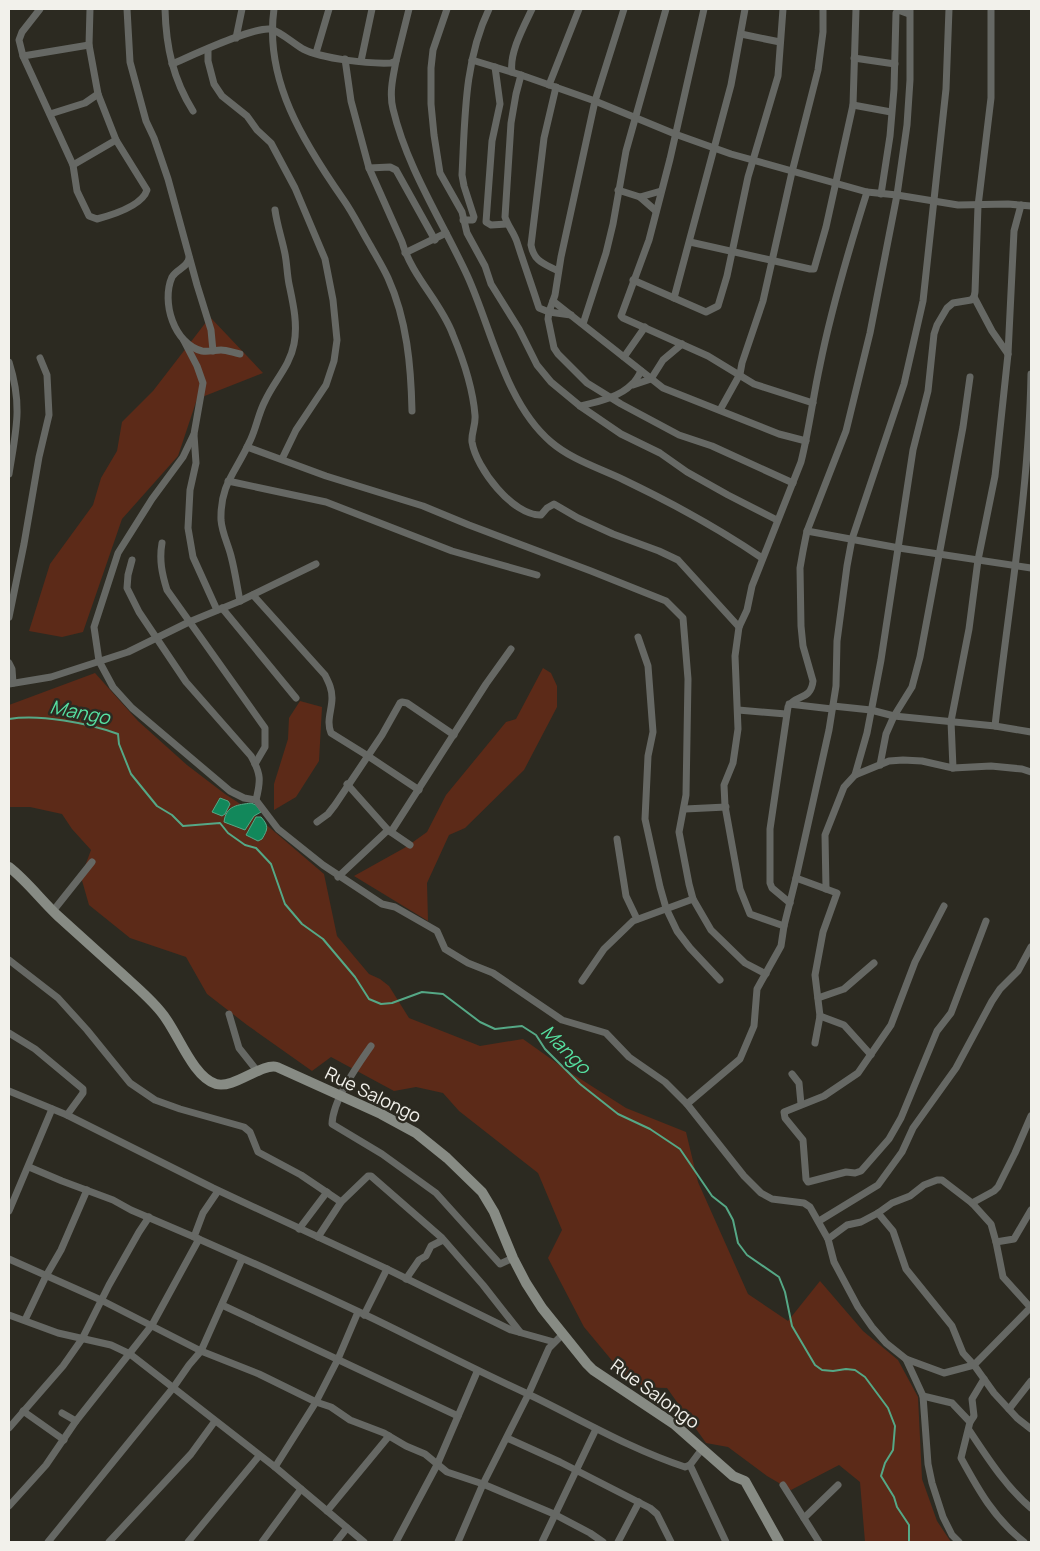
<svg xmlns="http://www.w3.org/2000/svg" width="1040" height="1551" font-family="Manrope,sans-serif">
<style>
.green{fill:#5c2a18}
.water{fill:#12885b;stroke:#55a886}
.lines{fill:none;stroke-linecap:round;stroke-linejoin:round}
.stream{stroke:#55a886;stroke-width:2}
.street{stroke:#666864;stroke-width:7}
.secondary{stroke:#878b84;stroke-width:10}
.labels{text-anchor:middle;stroke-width:5;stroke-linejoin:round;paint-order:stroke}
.street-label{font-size:18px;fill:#f2f1eb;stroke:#2c2a21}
.water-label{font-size:19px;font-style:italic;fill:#56e0a1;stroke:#2c2a21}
</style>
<rect width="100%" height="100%" fill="#2c2a21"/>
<g class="green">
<path d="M 210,317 L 263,373 L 197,399 L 178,456 L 122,519 L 83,632 L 62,637 L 29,631 L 50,564 L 93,505 L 101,478 L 117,451 L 122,422 L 153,391 Z"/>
<path d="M 543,668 L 551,673 L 557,686 L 557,707 L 524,770 L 465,828 L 449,835 L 427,883 L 428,921 L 354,876 L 406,847 L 427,832 L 446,795 L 506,722 L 516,719 Z"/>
<path d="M 95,673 L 138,721 L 187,765 L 225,794 L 248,809 L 324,874 L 337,936 L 369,974 L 380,979 L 389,986 L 409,1018 L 480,1046 L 523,1039 L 568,1071 L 626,1108 L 686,1132 L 698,1182 L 748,1294 L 788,1321 L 820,1281 L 863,1331 L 898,1360 L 918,1397 L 922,1479 L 937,1521 L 951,1542 L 865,1542 L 860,1482 L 839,1465 L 791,1490 L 767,1476 L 728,1447 L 706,1443 L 667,1388 L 634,1387 L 584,1327 L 548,1258 L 562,1230 L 538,1173 L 459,1111 L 443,1093 L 416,1087 L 394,1091 L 331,1057 L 312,1071 L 247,1025 L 207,994 L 186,957 L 130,938 L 89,905 L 81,877 L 91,850 L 72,829 L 62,814 L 30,807 L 9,807 L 9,705 Z"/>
<path d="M 300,701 L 322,707 L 319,761 L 296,797 L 274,810 L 274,784 L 288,739 L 289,718 Z"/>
</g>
<g class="water">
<path d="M 220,798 L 228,801 L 230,804 L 225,814 L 222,816 L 212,812 Z"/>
<path d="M 251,803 L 256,805 L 261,812 L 254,816 L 245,830 L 224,822 C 226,805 238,805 251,803 Z"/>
<path d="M 256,817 L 261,817 C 269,826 268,829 262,839 L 258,841 L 246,835 Z"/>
</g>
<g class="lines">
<path class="stream" d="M 9,719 C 40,714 88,723 118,734 L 119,744 L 131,774 L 157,806 L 172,815 L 183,826 L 220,823 L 228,833 L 245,845 L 256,848 L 271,864 L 285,904 L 302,924 L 323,939 L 355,977 L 369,999 L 381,1004 L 392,1003 L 422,992 L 443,994 L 480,1022 L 495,1029 L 522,1026 L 536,1035 L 545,1049 L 580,1084 L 618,1114 L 650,1129 L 680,1149 L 712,1196 L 726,1207 L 733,1220 L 738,1243 L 747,1255 L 779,1277 L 785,1292 L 792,1326 L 815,1365 L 822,1370 L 833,1371 L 846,1369 L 855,1370 L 865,1377 L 888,1408 L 895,1426 L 893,1450 L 885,1463 L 881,1476 L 894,1497 L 897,1507 L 909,1525 L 909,1542"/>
<g class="street">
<path d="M 40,9 L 22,32 L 19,40 L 23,56 L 73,165 L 77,191 L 89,216 L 97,219 C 112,215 142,206 147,190 L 116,140 L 98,94 L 89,45 L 90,9"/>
<path d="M 127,9 L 130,62 L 146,121 L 154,138 L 168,179 L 197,285 L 211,330 L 213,351"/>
<path d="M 165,9 C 166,47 173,79 193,111"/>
<path d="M 274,9 C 264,80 304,143 343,199 C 353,213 361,230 370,245 C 376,256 383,267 388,278 C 407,320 411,366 412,411"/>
<path d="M 447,9 L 433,50 L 431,68 L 431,104 L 434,135 L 440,173 L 462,212 L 467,233 L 485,266 L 491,284 L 519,329 L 537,365 L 551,382 L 580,406 L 621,434 L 660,453 L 687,472 L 728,495 L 777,520"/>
<path d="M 624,9 L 595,101 L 561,257 L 555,295 L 549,312 L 548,319 L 554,348 L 558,354 L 587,383 L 621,404 L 679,435 L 712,446 L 793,483"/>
<path d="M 704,9 L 670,159 L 649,240 L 621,316 L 623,318 L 708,356 L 754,384 L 813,403"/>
<path d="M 741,34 L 780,42"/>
<path d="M 236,38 L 242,9"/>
<path d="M 208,49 L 208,61 L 214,84 L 222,96 L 247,116 L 257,130 L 271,143 L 295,188 L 325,259 L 333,300 L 337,340 L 334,361 L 326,385 L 296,430 L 282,459"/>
<path d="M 316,53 L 329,9"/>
<path d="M 23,56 L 89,45"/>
<path d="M 854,58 L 895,64"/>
<path d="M 345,59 L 351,101 L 369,168 L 402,242 C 412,277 441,302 453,335 C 463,359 473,390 475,415 C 476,425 471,433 472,442 C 476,468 513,516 541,515 L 547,508 L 554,504 L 578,518 L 613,534 L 659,551 L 678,560 L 739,627"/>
<path d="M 472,60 L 521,75 L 595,101 L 675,134 L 731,154 L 867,192 L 897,195 L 958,205 L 1008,204 L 1031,206"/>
<path d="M 361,61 L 372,9"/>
<path d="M 396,61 C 393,77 389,93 393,109 C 407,168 442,221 467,275 C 491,327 505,403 551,442 C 572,460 599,468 624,480 C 672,503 718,528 762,558"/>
<path d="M 172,64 C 191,56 252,27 270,29 C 280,31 294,44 303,49 C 323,59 369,64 391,63 L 396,61 L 409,9"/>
<path d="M 495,67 L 500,104 L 492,141 L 486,222 L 491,225 L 507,224"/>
<path d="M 512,72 C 509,53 524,26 532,9"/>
<path d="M 521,75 L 516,94 L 511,123 L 505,217 C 508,226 514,233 517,242 C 524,264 532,286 539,308 L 549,312 L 571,315"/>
<path d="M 549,85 L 579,9"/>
<path d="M 556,87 L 544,138 L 531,245 C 534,262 545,264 558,271"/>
<path d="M 853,105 L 891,112"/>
<path d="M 50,114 L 85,103 L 98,94"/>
<path d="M 73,165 L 116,140"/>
<path d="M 369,168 L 390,167 L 396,170 L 435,240"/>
<path d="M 618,190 L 640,197 L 656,211"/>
<path d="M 881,194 L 890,136 L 894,89 L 896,13 L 898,10 L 909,14"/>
<path d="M 640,197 L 661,191"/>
<path d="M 463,220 L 473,220 L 474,217 L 464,186 L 462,175 C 465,119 464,61 489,9"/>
<path d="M 690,242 L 810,269 L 814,269 L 826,227 L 853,105 L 856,9"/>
<path d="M 405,253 L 446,233"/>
<path d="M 189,258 C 188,267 177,269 172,277 C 161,302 174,344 202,351 C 209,352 215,350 221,350 C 227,350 234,353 240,354"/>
<path d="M 633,280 L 706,312 L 718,306 L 727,276 L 748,177 L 778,76 L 783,9"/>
<path d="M 974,297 L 992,331 L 1008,354"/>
<path d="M 674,298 L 731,85 L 745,9"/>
<path d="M 553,301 L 663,388 L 779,434 L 806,441"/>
<path d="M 583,324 L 606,253 L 613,224 L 626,151 L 666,9"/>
<path d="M 184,341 L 197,366 L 203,383 L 194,434 L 183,457 L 152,499 L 118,553 L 94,627 L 99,661 L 113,687 L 132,708 L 230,791 L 244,798 L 256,800 L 278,829 L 323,865 L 382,904 L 395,907 L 437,931 L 445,949 L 468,963 L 493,973 L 562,1020 L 606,1033 L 629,1057 L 665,1082 L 687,1104 L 744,1176 L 761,1193 L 772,1199 L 804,1203 L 810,1207 L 828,1239 L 834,1262 L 858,1307 L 872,1327 L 886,1343 L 906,1359 L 923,1396 L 928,1464 L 932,1483 L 943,1517 L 952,1535 L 959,1542"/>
<path d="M 624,357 L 645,327"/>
<path d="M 9,362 C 23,406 16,430 9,474"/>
<path d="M 633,385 L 651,379 L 663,360 L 682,344"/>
<path d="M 580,406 C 597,402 620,397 632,384 C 636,381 639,375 641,371"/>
<path d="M 720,410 L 740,374 L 742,363 L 763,301 L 792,172 L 818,70 L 823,32 L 823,9"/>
<path d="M 194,435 L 196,463 L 190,490 L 188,528 L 193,557 L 217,610"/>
<path d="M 247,447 L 326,476 L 423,506 L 469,525 L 591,571 L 666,601 L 683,618 L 688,679 L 686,795 L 679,832 L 689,884 L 693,899 L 711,930 L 745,963 L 766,974"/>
<path d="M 228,481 L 326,502 L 452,551 L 537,575"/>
<path d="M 807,531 L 899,548 L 1031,568"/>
<path d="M 162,543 C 159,560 162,574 167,590 L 265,728 L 265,747 L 255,764"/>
<path d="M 132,560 L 128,575 L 127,588 L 139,612 L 186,682 L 251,756 C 261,774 261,780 256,800"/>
<path d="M 253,595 L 325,675 C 329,683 332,689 332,698 C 332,710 326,721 331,733 L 368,756 L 419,790"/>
<path d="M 240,601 C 237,586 235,571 231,556 C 228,544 222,533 221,520 C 220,484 236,472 249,443 C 256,430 258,414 265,401 C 274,381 290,366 294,344 C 298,324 293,303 289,284 C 287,274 287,264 285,254 C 282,239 277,225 275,210"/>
<path d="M 222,608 L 296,698"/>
<path d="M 9,617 L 24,544 L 39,457 L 49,415 L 47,375 L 40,358"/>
<path d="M 638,637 L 648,666 L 653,732 L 648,756 L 645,819 L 660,887 L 666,908 L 677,931 L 690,948 L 720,980"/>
<path d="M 9,663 L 12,669 L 13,683"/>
<path d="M 9,684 L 51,677 L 128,652 L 189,622 L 240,601 L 316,564"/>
<path d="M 789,704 L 832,709"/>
<path d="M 833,706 L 871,710 L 894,716 L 995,726 L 1031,732"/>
<path d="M 738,710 L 786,714"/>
<path d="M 995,726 C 1008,609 1029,492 1031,374"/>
<path d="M 880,765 L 886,734 L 894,716 L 912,687 L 920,657 L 963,427 L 970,377"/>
<path d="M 953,768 L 951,721 L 969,629 L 978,560 L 995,476 L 1008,354 L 1014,231 L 1021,205"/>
<path d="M 855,775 L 867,733 L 881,660 L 913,450 L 928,391 L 934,334 L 937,325 L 947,308 L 953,303 L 971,300 L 974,297 L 975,292 L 978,206 L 991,98 L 991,9"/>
<path d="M 347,784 L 388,830 L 410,845"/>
<path d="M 685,809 L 726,807"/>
<path d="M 317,822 L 328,814 L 335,805 L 382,735 L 400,703 L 402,702 L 407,703 L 454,735"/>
<path d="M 391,832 L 486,684 L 511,649"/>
<path d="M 617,839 L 626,896 L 637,919"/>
<path d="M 338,877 L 388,830"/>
<path d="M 796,878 L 837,893 L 823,932 L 815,975 L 820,1016 L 815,1043"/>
<path d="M 826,889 L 825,835 L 844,787 L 855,775 L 889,761 L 903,760 L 922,761 L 953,768 L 991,766 L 1022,769 L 1031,772"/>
<path d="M 790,903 L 772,888 L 770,883 L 770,829 L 788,707 C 795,694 811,701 813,681 L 803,646 L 801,626 L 800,568 L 803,551 L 807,531 L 846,431 L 870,333 L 897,195 L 907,125 L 910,80 L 910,9"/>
<path d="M 944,906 L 915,962 L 891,1025 L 858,1073 L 824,1096 L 784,1112 L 785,1118 L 803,1140 L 806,1179 L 808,1182 L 846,1172 L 855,1173 L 861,1171 L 889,1139 L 901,1118 L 937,1031 L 951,1013 L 986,921"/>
<path d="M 53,911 L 92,862"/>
<path d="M 784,926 L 750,914 L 740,889 L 725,806 L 724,785 L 733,763 L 738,729 L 735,656 L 739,627 L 747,610 L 752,586 L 801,462 C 809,430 813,397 820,365 C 832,306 849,249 867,192"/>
<path d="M 9,960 L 58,998 L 87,1030 L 130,1083 L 155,1100 L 180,1109 L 244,1127 L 250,1132 L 258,1152 L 301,1175 L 341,1202"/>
<path d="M 582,981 L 604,949 L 633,921 L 693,899"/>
<path d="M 818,998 L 844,989 L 874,963"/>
<path d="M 229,1014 L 239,1048 L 258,1072"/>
<path d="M 820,1016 L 844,1025 L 871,1055"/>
<path d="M 9,1033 L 35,1049 L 83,1089 L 83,1093 L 67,1115"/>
<path d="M 371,1046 C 358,1065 333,1099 332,1124 L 382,1154 L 436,1193 L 500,1264 L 513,1258"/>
<path d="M 792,1074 L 799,1083 L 801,1104"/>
<path d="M 9,1091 L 67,1115 L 213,1188 L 387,1269 L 511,1330 L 554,1342"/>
<path d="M 687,1104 L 740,1059 L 754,1026 L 757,989 L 781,946 L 784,926 L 796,878 L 829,730 L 836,686 L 837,641 L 847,566 L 852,539 L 904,384 L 923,301 L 946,89 L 949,9"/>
<path d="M 29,1167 L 62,1181 L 113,1200 L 131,1210 C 212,1244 292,1280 372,1318 C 424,1343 475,1370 528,1394 C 580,1419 630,1449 685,1467 L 690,1465"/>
<path d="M 972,1203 L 994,1191 L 998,1187 L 1015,1153 L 1031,1116"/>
<path d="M 9,1211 L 52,1109"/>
<path d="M 878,1213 L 893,1231 L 906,1269 L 952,1326 L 963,1353 L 974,1365 L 994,1393 L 1017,1418 L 1031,1429"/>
<path d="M 819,1221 L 878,1185 L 902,1152 L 913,1128 L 956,1068 L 992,1001 L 1000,989 L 1018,971 L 1031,947"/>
<path d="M 299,1229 L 327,1192"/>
<path d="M 194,1237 L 203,1213 L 218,1191"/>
<path d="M 318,1237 L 341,1202 L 368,1176 L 371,1176 L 442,1238 L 483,1285 L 520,1332"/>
<path d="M 828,1239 L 847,1225 L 861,1222 L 878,1213 L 892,1203 L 910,1196 L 924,1185 L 937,1180 L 942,1180 L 972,1203 L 991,1224 L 996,1242 L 1003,1277 L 1031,1308"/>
<path d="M 996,1242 L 1014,1239 L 1031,1210"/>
<path d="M 9,1259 L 101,1300 L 201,1351 L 259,1374 L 316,1402 L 331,1407 L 350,1420 L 384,1433 L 406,1446 L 425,1454 L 447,1472 L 483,1484 L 554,1514 L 590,1533 L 603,1542"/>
<path d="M 406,1279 L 419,1260 L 426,1256 L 431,1246 L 443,1240"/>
<path d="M 222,1305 L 458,1416"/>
<path d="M 9,1315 L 58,1333 L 111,1345 L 130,1354 L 275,1467 L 364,1542"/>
<path d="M 364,1315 L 387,1269"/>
<path d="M 25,1320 L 46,1276 L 61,1250 L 87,1190"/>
<path d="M 906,1359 L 944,1373 L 974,1365 L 1031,1307"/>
<path d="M 923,1396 L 952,1403 L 970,1422 L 961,1458 C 979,1491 994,1518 1024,1542"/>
<path d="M 1009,1409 L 1031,1381"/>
<path d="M 23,1411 L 64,1440"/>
<path d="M 62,1413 L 76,1421"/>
<path d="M 970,1422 L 974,1416 L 972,1399 L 984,1379"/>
<path d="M 9,1428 L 63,1366 L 82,1339 L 109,1285 L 139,1232 L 149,1217"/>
<path d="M 969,1430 C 987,1457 1006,1487 1031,1508"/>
<path d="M 507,1438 L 560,1462 L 650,1508 L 657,1514 L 671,1542"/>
<path d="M 702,1449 L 690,1465 L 726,1542"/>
<path d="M 275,1467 L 316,1402 L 338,1359 L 358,1312"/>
<path d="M 783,1485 L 819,1542"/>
<path d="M 9,1506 L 46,1465 L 76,1421 L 152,1325 L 199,1239"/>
<path d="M 327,1511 L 389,1436"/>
<path d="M 804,1518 L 838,1485"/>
<path d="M 48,1542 L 173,1388 L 189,1365 L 201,1351 L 242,1259"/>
<path d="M 109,1542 L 191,1454 L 215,1421"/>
<path d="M 188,1542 L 259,1456"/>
<path d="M 262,1542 L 301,1489"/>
<path d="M 336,1542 L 347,1528"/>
<path d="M 396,1542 L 437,1465 L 477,1372"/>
<path d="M 458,1542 L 483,1484 L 528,1395 L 549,1348 L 562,1335"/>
<path d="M 542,1542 L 596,1429"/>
<path d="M 618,1542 L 639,1502"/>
</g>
<path class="secondary" d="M 9,867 C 27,881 41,900 58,916 C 78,934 99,953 120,972 C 134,985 149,997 161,1012 C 177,1030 192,1077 216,1084 C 234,1089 261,1063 277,1067 L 381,1114 L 416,1133 L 447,1158 L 482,1192 L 494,1212 L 513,1258 L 526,1283 L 542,1308 L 587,1364 L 593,1370 L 674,1424 L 733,1476 L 745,1481 L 779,1542"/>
</g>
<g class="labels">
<g class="street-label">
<text transform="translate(373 1095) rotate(26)" y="6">Rue Salongo</text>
<text transform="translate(655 1394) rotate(36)" y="6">Rue Salongo</text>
</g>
<g class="water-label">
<text transform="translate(80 712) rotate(11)" y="7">Mango</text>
<text transform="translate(566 1049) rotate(45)" y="7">Mango</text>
</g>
</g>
<rect width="1040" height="1551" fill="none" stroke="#f2f1eb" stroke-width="20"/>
</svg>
